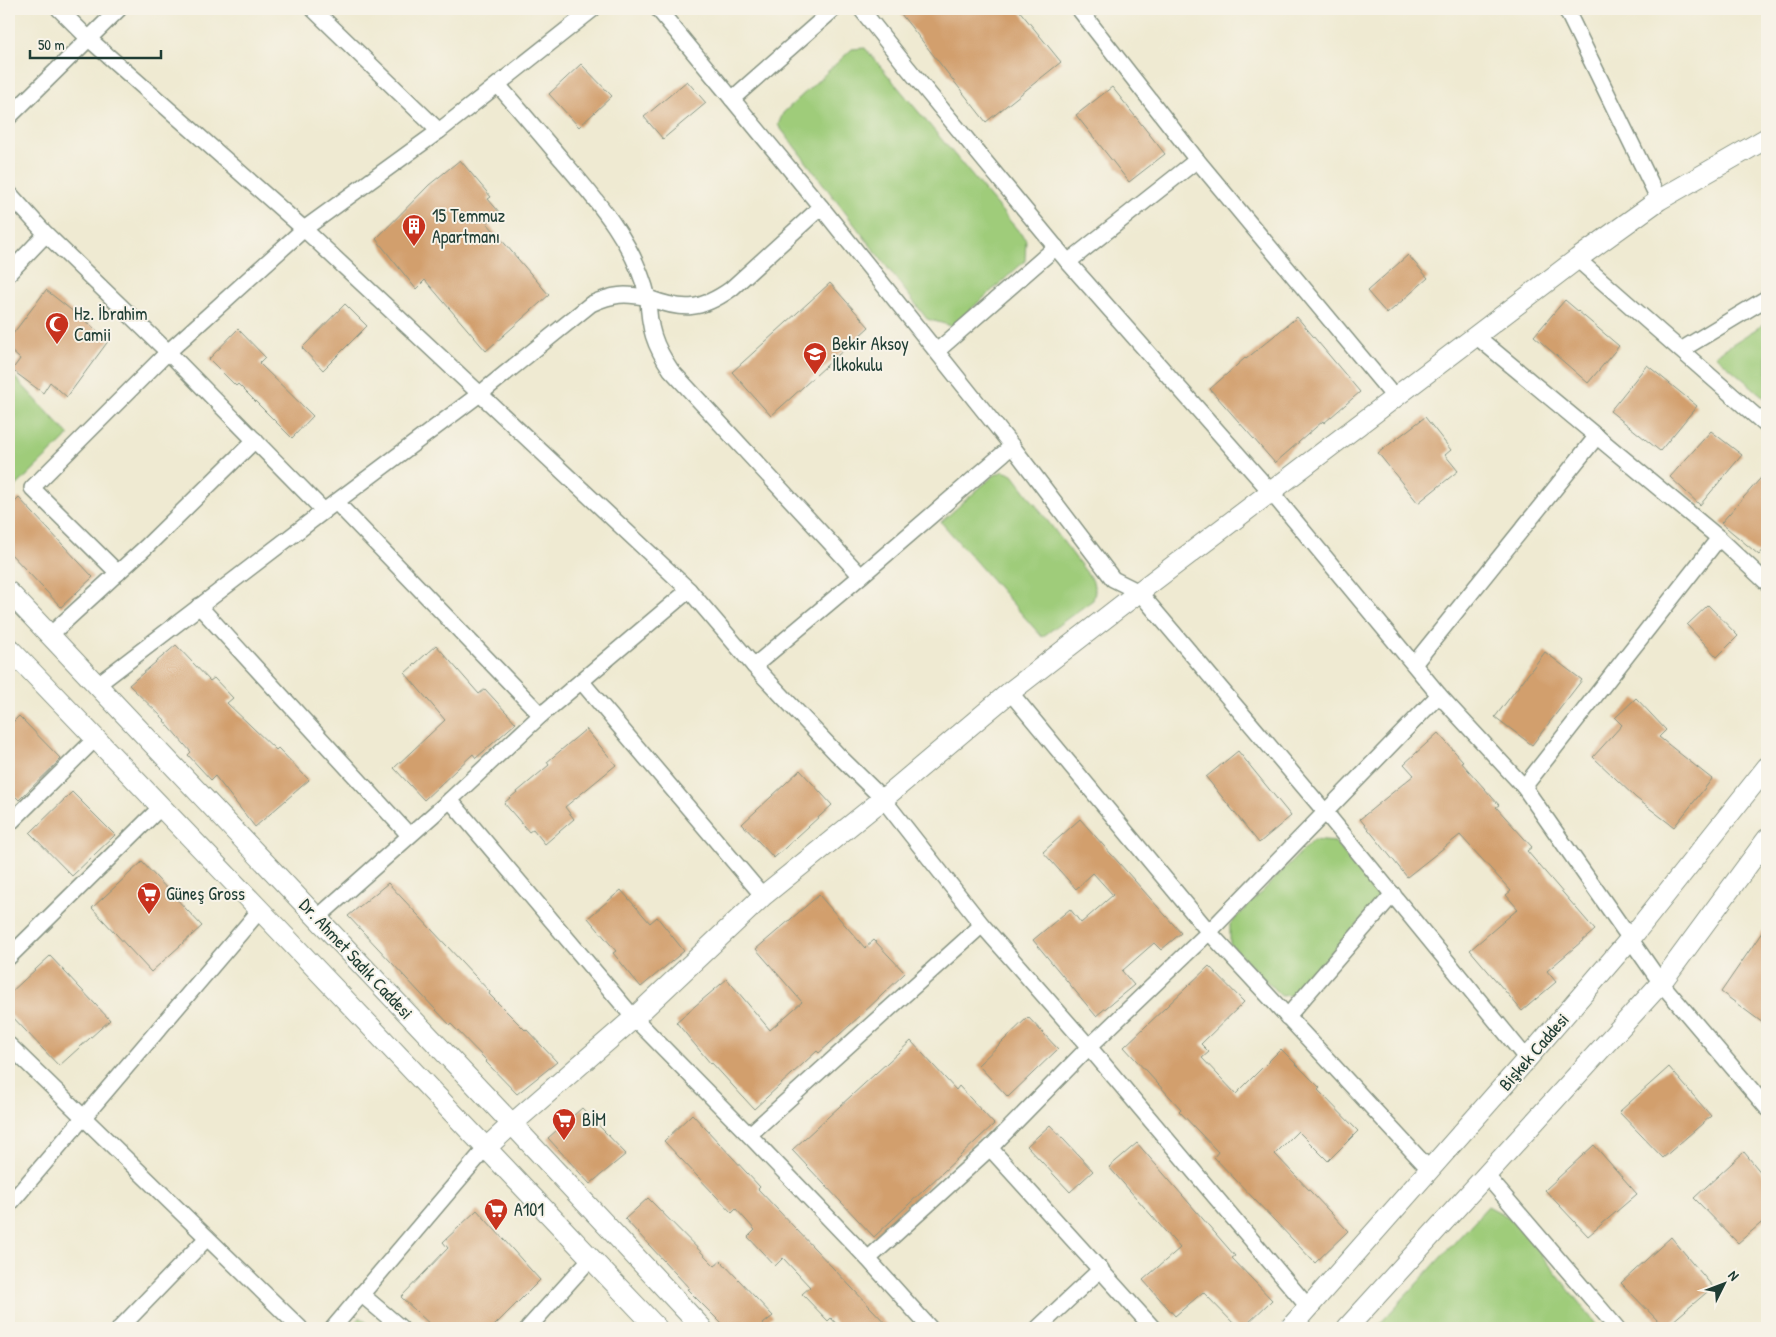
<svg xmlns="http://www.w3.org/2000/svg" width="1776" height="1337" font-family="'Patrick Hand',sans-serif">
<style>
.green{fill:#9fcc7a;stroke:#5f8457}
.building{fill:#d29f6d}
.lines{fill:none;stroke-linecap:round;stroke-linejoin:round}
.minor-casing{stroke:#879483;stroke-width:18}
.tertiary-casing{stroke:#879483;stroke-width:22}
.minor{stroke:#fff;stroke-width:15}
.tertiary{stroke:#fff;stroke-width:20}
.labels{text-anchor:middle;stroke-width:4;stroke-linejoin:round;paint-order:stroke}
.poi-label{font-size:18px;fill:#1f3d34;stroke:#f7f3e8;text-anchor:start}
.street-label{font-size:18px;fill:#1f3d34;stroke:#f7f3e8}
</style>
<rect width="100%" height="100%" fill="#f7f3e8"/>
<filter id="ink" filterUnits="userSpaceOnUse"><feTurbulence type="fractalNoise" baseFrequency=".02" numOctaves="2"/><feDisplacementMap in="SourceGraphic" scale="10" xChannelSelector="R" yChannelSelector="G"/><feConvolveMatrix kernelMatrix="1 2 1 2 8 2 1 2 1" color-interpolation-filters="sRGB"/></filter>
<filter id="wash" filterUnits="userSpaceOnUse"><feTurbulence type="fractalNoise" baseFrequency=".0096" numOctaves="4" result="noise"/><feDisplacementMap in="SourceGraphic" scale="20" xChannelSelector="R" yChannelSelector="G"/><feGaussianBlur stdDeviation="1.12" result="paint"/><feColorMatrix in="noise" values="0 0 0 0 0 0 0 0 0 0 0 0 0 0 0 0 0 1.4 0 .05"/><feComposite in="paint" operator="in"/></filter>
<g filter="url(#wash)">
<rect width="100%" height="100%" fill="#efead2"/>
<g class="green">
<path d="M 865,48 L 1026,240 L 1025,261 L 952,326 L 927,319 L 778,125 L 783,113 L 852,49 Z"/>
<path d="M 1767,322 L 1767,400 L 1715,355 Z"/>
<path d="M 9,371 L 69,435 L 9,493 Z"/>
<path d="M 1003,471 L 1013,475 L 1093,581 L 1095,592 L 1093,600 L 1042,637 L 941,522 L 993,476 Z"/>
<path d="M 1313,840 L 1335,842 L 1379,894 L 1376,904 L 1292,995 L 1281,996 L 1230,944 L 1230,924 Z"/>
<path d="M 1488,1206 L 1514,1220 L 1599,1328 L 1376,1328 Z"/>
<path d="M 360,1317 L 373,1328 L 351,1328 Z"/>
</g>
<g id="blocks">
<g class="building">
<path d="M 897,9 L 1018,9 L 1061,62 L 986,122 Z"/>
<path d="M 581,64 L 612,96 L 579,127 L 549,94 Z"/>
<path d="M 687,81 L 706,103 L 663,139 L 644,117 Z"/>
<path d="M 1112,87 L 1165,154 L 1129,182 L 1076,115 Z"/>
<path d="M 460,160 L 491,197 L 488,199 L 500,213 L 487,223 L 549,295 L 486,351 L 425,280 L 416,289 L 376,239 L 429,185 Z"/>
<path d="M 1408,255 L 1428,278 L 1387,314 L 1367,291 Z"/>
<path d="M 830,283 L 869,327 L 771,416 L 732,372 Z"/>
<path d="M 46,290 L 109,340 L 67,397 L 50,382 L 43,393 L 12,370 L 20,359 L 9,349 L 9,339 Z"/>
<path d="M 1565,300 L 1619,346 L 1588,383 L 1534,336 Z"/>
<path d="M 345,304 L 367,326 L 323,370 L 302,348 Z"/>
<path d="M 1297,317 L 1360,392 L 1324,423 L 1323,421 L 1275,463 L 1210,389 L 1245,358 L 1246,359 Z"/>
<path d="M 238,329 L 265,357 L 259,363 L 313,416 L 292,438 L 238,384 L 236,386 L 209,359 Z"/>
<path d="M 1647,365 L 1697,406 L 1660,451 L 1610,411 Z"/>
<path d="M 1425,417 L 1451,450 L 1445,455 L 1458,471 L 1418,503 L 1378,453 Z"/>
<path d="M 1711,431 L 1742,455 L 1700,505 L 1670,477 Z"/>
<path d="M 1767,471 L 1767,546 L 1759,555 L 1721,523 Z"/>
<path d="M 19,498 L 93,577 L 61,607 L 9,552 L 9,508 Z"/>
<path d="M 1708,605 L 1738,636 L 1717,657 L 1687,625 Z"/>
<path d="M 176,645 L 210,681 L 214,678 L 233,698 L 227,703 L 276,750 L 278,748 L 309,780 L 255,827 L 215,776 L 211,780 L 188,755 L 191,752 L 164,721 L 165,720 L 129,685 Z"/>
<path d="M 436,645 L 479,694 L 485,689 L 516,723 L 476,758 L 473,754 L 424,800 L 394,768 L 445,720 L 405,673 Z"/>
<path d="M 1545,652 L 1582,680 L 1532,745 L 1495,717 Z"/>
<path d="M 1636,698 L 1666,730 L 1659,737 L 1712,779 L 1674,827 L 1636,798 L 1593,757 L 1622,725 L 1615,718 Z"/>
<path d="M 19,716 L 61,759 L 19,800 L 9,790 L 9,726 Z"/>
<path d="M 586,729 L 616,765 L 565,807 L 574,819 L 545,844 L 533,829 L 529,832 L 504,803 L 549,765 L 547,762 Z"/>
<path d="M 1438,733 L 1463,761 L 1461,762 L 1499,805 L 1496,807 L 1532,847 L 1527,851 L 1595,930 L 1547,971 L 1556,982 L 1522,1011 L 1470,950 L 1518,909 L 1506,895 L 1511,891 L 1460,835 L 1407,877 L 1360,819 L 1414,775 L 1404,764 Z"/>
<path d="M 1238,751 L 1291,816 L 1259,843 L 1206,777 Z"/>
<path d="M 800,770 L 832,805 L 774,858 L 742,824 Z"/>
<path d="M 72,792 L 115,835 L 72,876 L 30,833 Z"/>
<path d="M 1080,819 L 1181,933 L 1161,950 L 1154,943 L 1122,971 L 1134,985 L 1096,1016 L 1033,940 L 1070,909 L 1081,923 L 1113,895 L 1093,873 L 1076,889 L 1043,852 Z"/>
<path d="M 142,862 L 202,926 L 151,972 L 92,908 Z"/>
<path d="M 388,883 L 490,992 L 489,994 L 525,1030 L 526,1029 L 557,1062 L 517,1094 L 486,1062 L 487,1061 L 451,1024 L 450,1025 L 348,916 Z"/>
<path d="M 621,890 L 650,923 L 657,917 L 684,951 L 641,987 L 613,953 L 616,951 L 588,918 Z"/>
<path d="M 819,895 L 865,948 L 874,940 L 905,973 L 860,1016 L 819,1053 L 817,1051 L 754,1109 L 712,1063 L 711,1064 L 676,1022 L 727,979 L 770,1030 L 802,1002 L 756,949 Z"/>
<path d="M 1767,925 L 1767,1026 L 1721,992 Z"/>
<path d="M 50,956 L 110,1020 L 59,1066 L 9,1013 L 9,994 Z"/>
<path d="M 1209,966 L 1244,1002 L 1201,1044 L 1209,1052 L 1202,1058 L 1236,1094 L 1281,1049 L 1320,1088 L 1318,1090 L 1358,1131 L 1328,1161 L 1298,1131 L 1275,1154 L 1348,1231 L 1315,1263 L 1214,1157 L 1218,1152 L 1179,1111 L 1181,1109 L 1124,1047 Z"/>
<path d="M 1028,1017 L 1058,1049 L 1008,1097 L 978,1065 Z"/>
<path d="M 911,1041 L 956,1090 L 959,1086 L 994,1124 L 874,1237 L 792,1150 Z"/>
<path d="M 1669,1067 L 1711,1116 L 1663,1158 L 1619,1112 Z"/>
<path d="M 582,1108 L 626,1154 L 590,1184 L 548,1138 Z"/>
<path d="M 692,1114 L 760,1187 L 758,1189 L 890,1328 L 840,1328 L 831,1318 L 828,1321 L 802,1294 L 810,1287 L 783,1258 L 775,1266 L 748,1237 L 755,1230 L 736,1209 L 732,1213 L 664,1141 Z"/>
<path d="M 1050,1125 L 1093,1171 L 1070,1192 L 1027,1146 Z"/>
<path d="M 1137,1143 L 1235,1256 L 1232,1258 L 1272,1300 L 1243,1328 L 1238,1328 L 1203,1292 L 1175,1316 L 1143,1280 L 1180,1248 L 1109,1167 Z"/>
<path d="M 1594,1145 L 1637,1194 L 1588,1236 L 1545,1190 Z"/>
<path d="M 1744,1152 L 1767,1180 L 1767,1218 L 1738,1243 L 1694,1198 Z"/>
<path d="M 648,1198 L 715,1266 L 721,1261 L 773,1316 L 758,1328 L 726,1328 L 687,1289 L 689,1288 L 625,1219 Z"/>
<path d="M 477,1210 L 540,1280 L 492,1328 L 434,1328 L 401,1297 L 448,1248 L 443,1242 Z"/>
<path d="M 1671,1237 L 1713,1287 L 1665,1328 L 1621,1283 Z"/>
</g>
</g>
</g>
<g filter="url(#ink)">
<use href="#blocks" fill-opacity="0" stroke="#879483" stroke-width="1"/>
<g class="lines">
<g class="minor-casing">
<g id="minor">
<path d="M 59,9 L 89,39 L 304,229 L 689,590 L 754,666 L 837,754 L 883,799 L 982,925 L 1089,1047 L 1309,1308"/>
<path d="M 313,9 L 439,131"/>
<path d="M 658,9 L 821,207 L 1012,446 L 1113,579 L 1139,592 L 1326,813 L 1527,1059"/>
<path d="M 861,9 L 907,67 L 1068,262 L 1271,492 L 1439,695 L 1524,787 L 1661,983 L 1767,1108"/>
<path d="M 1079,9 L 1197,160 L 1395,398"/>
<path d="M 1566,9 L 1659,200"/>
<path d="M 732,99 L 834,9"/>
<path d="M 9,117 L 119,9"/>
<path d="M 9,193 L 46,234 L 168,352 L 324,511 L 97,685"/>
<path d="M 821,207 L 731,289 C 700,311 683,311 648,298 C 649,328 654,345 671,370 L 861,576"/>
<path d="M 1577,259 L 1767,426"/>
<path d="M 1068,262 L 1197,160"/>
<path d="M 9,273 L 46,234"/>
<path d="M 1476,336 L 1719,538 L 1767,583"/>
<path d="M 1681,350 L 1767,298"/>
<path d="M 937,351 L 1056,247"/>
<path d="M 336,502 L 541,715"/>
<path d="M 324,511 L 481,393 L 591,304 C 613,294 625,293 648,298 C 635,244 598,202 563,161 C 541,135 520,110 498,85"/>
<path d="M 118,573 L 32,488 L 168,352 L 304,229 L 439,131 L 593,9"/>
<path d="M 199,606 L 409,835"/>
<path d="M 50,635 L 146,547 L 255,440"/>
<path d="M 1414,664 L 1597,436"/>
<path d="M 754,666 L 861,576 L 1012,446"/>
<path d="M 581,681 L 763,896"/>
<path d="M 1010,692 L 1209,932 L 1430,1170"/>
<path d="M 1524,787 L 1719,538"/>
<path d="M 450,800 L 634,1018 L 749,1135 L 868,1259 L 930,1328"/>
<path d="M 9,824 L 95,739"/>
<path d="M 317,918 L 450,800 L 541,715 L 689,590"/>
<path d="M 9,957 L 161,807"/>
<path d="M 1287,1017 L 1393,894"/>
<path d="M 9,1045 L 300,1328"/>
<path d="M 749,1135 L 982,925"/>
<path d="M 990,1148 L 1153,1328"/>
<path d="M 1486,1175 L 1617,1328"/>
<path d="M 9,1205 L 260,910"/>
<path d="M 868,1259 L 990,1148 L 1089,1047 L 1209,932 L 1439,695"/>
<path d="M 361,1294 L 401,1328"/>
<path d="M 120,1328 L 207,1238"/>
<path d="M 333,1328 L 485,1149"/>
<path d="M 528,1328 L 591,1258"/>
<path d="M 1038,1328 L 1101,1269"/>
</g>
</g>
<g class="tertiary-casing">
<g id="tertiary">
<path d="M 9,592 L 512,1124 L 702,1328"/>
<path d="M 9,648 L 260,910 L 657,1328"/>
<path d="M 485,1149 L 512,1124 L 634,1018 L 763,896 L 883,799 L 1010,692 L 1139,592 L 1577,259 L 1659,200 L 1767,138"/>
<path d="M 1290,1328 L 1527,1059 L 1631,938 L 1767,767"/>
<path d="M 1347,1328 L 1661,983 L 1767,839"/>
</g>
</g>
<use href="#minor" class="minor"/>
<use href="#tertiary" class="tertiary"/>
</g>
</g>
<defs>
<g id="building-pin" transform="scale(1.25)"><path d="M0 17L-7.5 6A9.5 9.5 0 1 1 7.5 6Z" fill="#c8321e" stroke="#f7f3e8"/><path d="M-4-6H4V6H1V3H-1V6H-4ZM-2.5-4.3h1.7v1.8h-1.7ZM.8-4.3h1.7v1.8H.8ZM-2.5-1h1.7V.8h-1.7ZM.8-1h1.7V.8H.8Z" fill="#fff"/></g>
<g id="mosque-pin" transform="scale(1.25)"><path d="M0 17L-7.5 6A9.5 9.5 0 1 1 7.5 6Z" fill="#c8321e" stroke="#f7f3e8"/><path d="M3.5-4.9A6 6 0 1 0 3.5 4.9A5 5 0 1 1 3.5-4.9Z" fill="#fff"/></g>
<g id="school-pin" transform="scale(1.25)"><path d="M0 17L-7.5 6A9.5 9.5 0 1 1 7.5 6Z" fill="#c8321e" stroke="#f7f3e8"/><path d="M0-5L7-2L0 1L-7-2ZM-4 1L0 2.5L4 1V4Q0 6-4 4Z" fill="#fff"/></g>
<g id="supermarket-pin" transform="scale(1.25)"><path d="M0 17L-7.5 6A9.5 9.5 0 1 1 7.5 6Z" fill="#c8321e" stroke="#f7f3e8"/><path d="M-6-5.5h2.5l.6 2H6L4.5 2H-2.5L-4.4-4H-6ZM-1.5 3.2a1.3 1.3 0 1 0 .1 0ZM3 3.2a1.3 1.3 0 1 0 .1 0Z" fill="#fff"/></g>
</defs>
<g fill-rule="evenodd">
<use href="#building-pin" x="414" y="226"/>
<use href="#mosque-pin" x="57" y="324"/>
<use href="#school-pin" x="815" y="354"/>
<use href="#supermarket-pin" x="149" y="894"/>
<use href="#supermarket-pin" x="564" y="1120"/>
<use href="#supermarket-pin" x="496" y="1210"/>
</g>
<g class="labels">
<g class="poi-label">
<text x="432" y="222">15 Temmuz<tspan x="432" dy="21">Apartmanı</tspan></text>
<text x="74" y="320">Hz. İbrahim<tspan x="74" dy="21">Camii</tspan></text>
<text x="832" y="350">Bekir Aksoy<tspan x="832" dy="21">İlkokulu</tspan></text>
<text x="166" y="900">Güneş Gross</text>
<text x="582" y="1126">BİM</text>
<text x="514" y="1216">A101</text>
</g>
<g class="street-label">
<text transform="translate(356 959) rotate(47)" y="6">Dr. Ahmet Sadık Caddesi</text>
<text transform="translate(1534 1052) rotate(-49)" y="6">Bişkek Caddesi</text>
</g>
</g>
<rect width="1776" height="1337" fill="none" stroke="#f7f3e8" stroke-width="30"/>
<g transform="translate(1724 1284) rotate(48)" stroke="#f7f3e8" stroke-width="4" paint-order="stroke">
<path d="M0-4L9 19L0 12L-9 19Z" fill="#1f3d34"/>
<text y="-8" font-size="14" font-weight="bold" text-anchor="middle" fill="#1f3d34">N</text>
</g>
<path d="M30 50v8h131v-8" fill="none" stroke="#1f3d34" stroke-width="2.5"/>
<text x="38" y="50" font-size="15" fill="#1f3d34" stroke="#f7f3e8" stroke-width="4" paint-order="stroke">50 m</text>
</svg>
